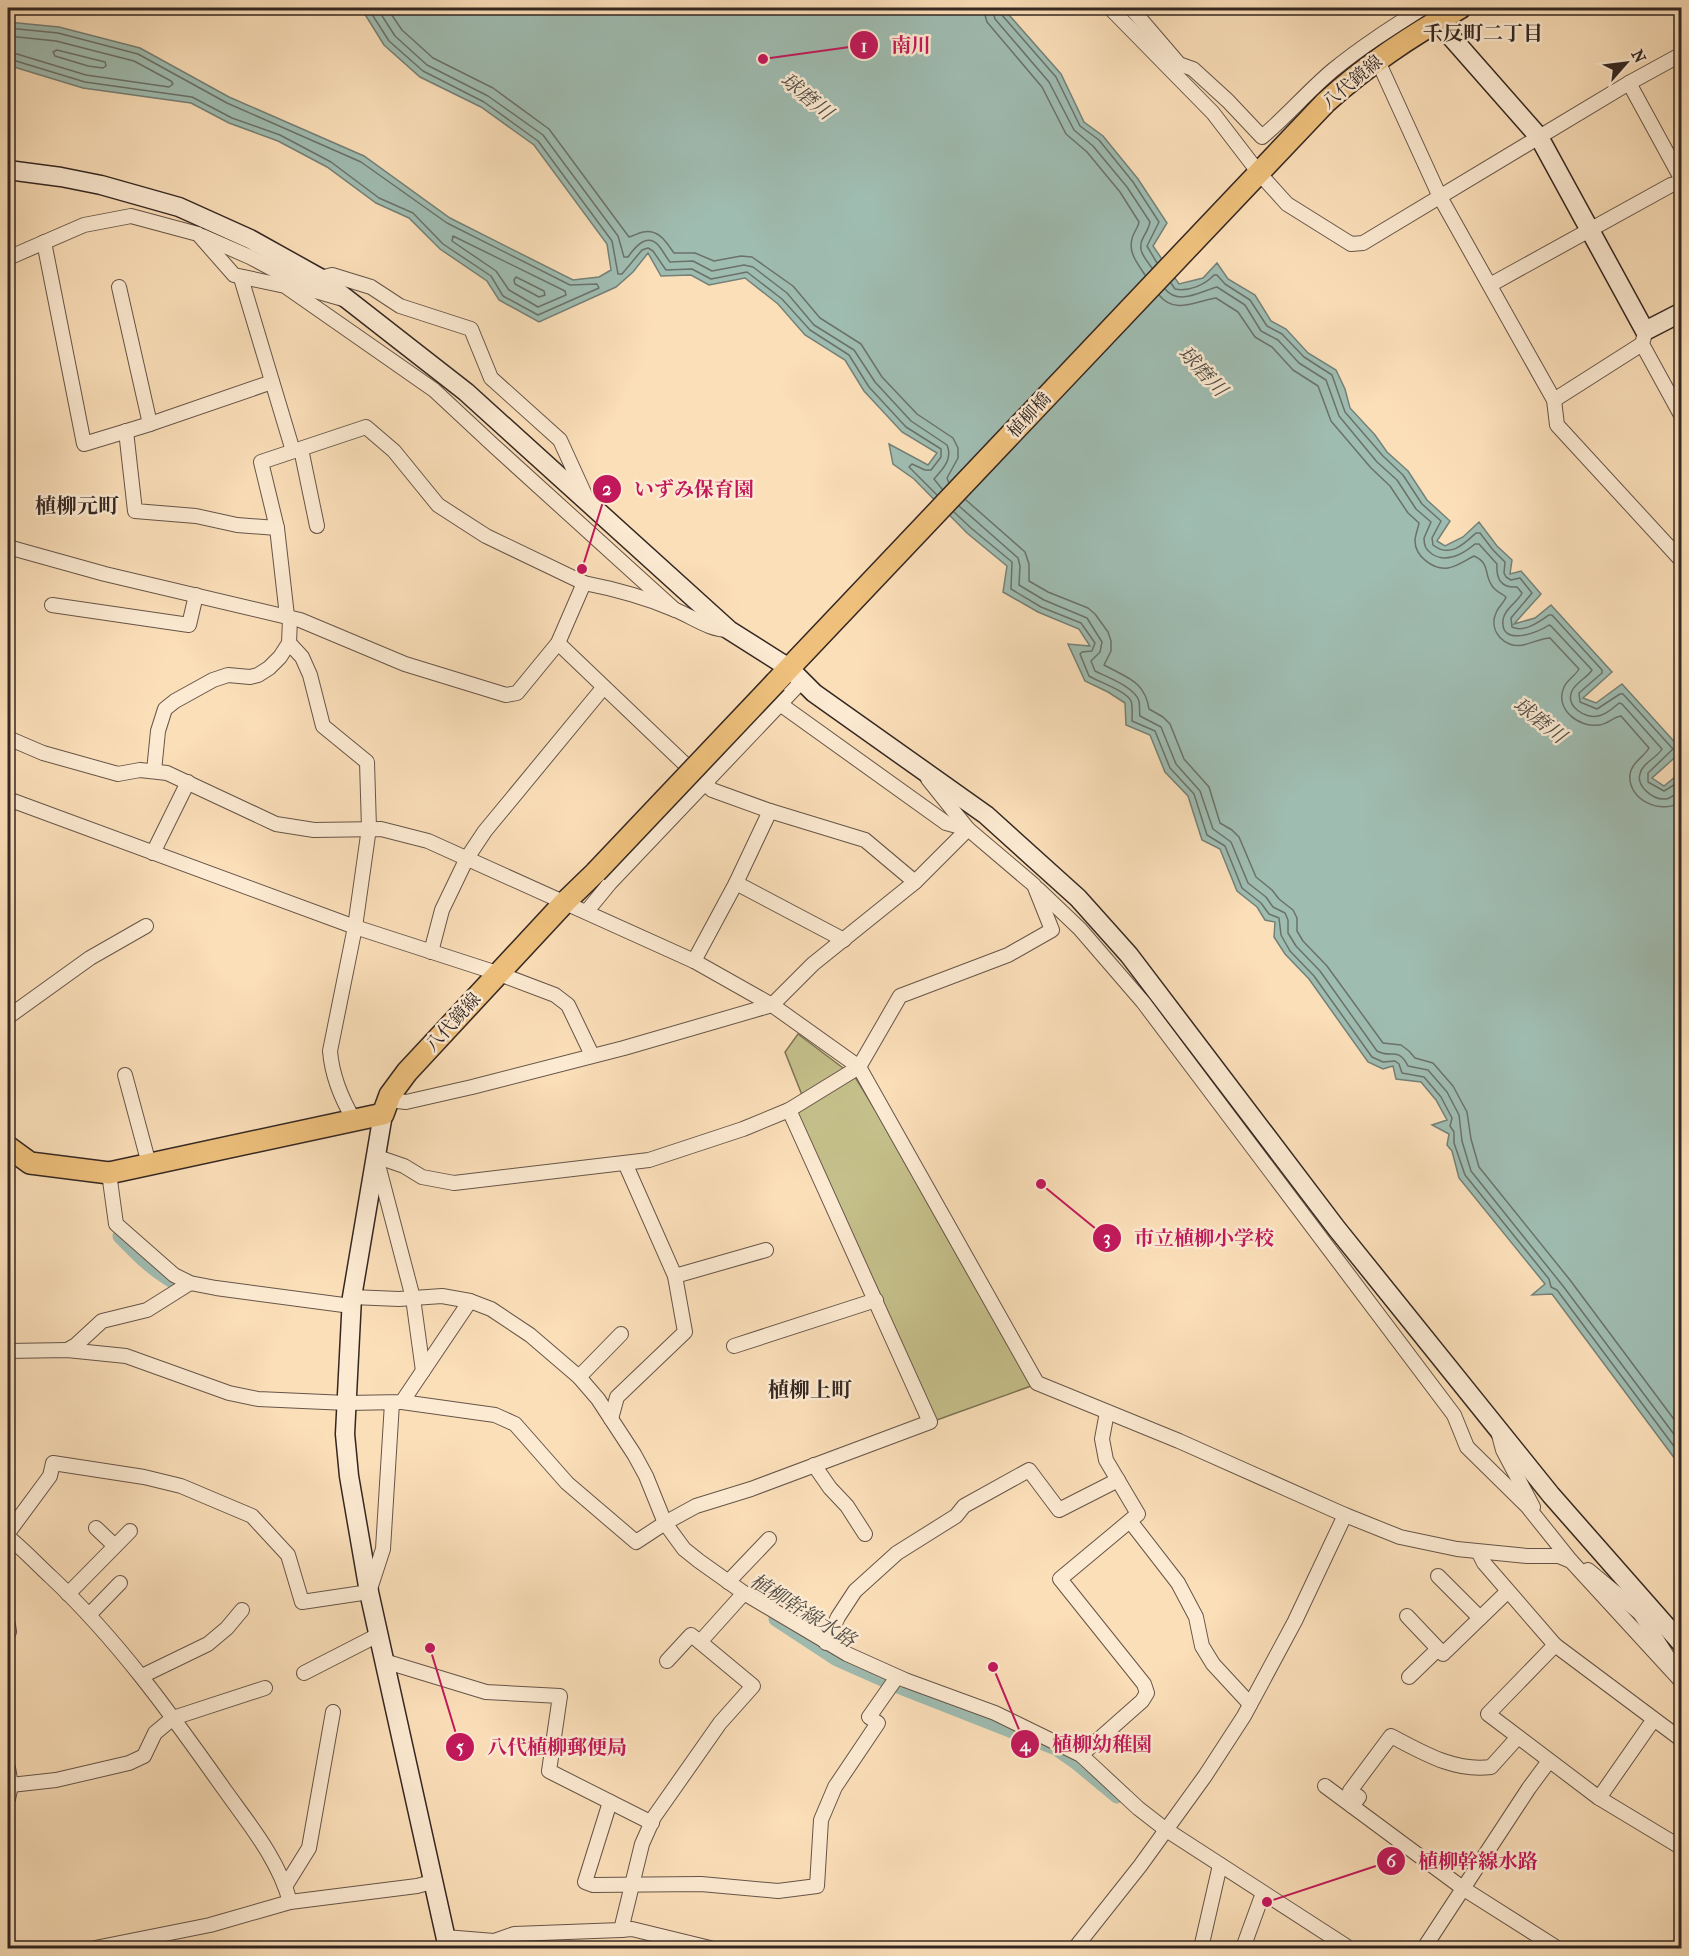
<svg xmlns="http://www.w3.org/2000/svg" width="1689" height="1956" font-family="'IM FELL French Canon','Noto Serif JP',serif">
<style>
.green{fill:#c5c08b;stroke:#7c7456;stroke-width:1.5}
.water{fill:#9fbcb1;stroke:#748078;stroke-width:1.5}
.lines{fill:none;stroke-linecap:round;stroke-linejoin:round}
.shore{stroke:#6a726a;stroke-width:1.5}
.canal{stroke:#9fbcb1;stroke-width:15}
.street-casing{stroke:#665548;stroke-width:16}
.secondary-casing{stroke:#342722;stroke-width:21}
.primary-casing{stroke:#342722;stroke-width:24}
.street{stroke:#fcead2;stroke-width:14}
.secondary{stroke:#fcead2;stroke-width:18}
.primary{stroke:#eec07c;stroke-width:21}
.primary-bridge-casing{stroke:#342722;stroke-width:24;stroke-linecap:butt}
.primary-bridge{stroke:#eec07c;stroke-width:21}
.labels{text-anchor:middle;stroke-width:5;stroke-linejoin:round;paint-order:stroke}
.street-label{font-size:18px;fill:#342722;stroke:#fcead2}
.neighbourhood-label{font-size:20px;font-weight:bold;fill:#342722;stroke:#fcead2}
.water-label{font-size:20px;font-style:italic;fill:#4f4c46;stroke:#fcead2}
.quarter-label{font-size:21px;font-weight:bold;fill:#342722;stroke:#fcead2}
.leader{fill:none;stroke:#c2185b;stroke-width:2}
.callout-dot{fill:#c2185b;stroke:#fcead2;stroke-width:2}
.mark-label{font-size:18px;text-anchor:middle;font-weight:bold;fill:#fff}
.callout-label{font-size:20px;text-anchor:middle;font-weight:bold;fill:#c2185b;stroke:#fcead2;stroke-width:5;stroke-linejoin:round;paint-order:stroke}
</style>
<rect width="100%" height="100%" fill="#fbdfb9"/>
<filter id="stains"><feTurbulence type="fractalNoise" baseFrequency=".00333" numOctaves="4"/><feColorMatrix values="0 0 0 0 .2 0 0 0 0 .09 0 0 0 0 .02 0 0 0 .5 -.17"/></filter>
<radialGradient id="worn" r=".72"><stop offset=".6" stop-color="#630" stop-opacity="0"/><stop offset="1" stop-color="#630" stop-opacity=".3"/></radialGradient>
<path class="green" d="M 798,1034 L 855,1077 L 924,1189 L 1031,1386 L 934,1421 L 794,1113 L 802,1095 L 785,1052 Z"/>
<path class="water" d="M 361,8 L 950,8 L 947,11 L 957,8 L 1003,8 L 1061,74 L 1084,122 L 1103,136 L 1138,179 L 1167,223 L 1153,246 L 1179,284 L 1203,278 L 1217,263 L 1228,279 L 1255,295 L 1271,321 L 1286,329 L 1308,353 L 1336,370 L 1345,389 L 1350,408 L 1375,435 L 1387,452 L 1408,471 L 1427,500 L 1450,521 L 1437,541 L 1445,546 L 1463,537 L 1479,522 L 1497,546 L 1512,560 L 1510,574 L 1521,571 L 1541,594 L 1514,624 L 1535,618 L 1551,605 L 1612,672 L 1583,698 L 1596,703 L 1622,684 L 1681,749 L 1681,752 L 1652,778 L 1664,786 L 1681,772 L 1681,1467 L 1552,1294 L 1532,1295 L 1545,1284 L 1459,1178 L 1452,1151 L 1447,1145 L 1449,1134 L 1432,1125 L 1447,1120 L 1436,1100 L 1421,1082 L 1396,1079 L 1393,1066 L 1383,1069 L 1368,1062 L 1309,979 L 1285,954 L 1274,937 L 1275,922 L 1265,920 L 1257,907 L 1237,891 L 1220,849 L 1202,840 L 1188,796 L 1165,772 L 1150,735 L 1126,725 L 1125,703 L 1108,692 L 1085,681 L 1068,644 L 1090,646 L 1079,629 L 1038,612 L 1003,592 L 1007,566 L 967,533 L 914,479 L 893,464 L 889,444 L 928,465 L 937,453 L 902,432 L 864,391 L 845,360 L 805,335 L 778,304 L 745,278 L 709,285 L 691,275 L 661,276 L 648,253 L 633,272 L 616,287 L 539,322 L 499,300 L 487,281 L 440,249 L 409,218 L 376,203 L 327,167 L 278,141 L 229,123 L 191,103 L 83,88 L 14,67 L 8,67 L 8,22 L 59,27 L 140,48 L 229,97 L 364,156 L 450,218 L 573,280 L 599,277 L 611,270 L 607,244 L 534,145 L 481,107 L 420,77 L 384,45 Z"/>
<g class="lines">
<g class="shore">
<path d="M 368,8 L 389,41 L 423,71 L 484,102 L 538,141 L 612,241 L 618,274 L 622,274 L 642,250 L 648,248 L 653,251 L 666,270 L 692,269 L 711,279 L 747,272 L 782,299 L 810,330 L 849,355 L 869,387 L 906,427 L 941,449 L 941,457 L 931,470 L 925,470 L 912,464 L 909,467 L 937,495"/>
<path d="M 377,8 L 395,36 L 427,65 L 488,96 L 543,135 L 618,236 L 624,257 L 628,257 C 635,247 647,232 659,246 C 663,251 666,257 670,262 L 693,261 L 712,271 L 744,265 L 753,267 L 787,293 L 814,325 L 854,350 L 875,382 L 911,421 L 947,445 C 953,459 943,469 934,479 L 942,489"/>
<path d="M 387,8 L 402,30 L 433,58 L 493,88 L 549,129 L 629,237 C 633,236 638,233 643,232 C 659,229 666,242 674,253 L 695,253 L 714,261 L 741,256 L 752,257 L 793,286 L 820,318 L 861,344 L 882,377 L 917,414 L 953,438 L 958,448 L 958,458 L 947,478 L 949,483"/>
<path d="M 983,8 L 987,22 L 1042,87 L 1066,134 L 1087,152 L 1120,192 L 1139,222 C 1138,228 1133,233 1132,239 C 1128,253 1138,264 1145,275"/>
<path d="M 992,8 L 995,19 L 1049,82 L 1074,130 L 1093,146 L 1127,187 L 1150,222 C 1149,227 1147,231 1144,236 C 1136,249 1144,257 1152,268"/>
<path d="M 999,8 L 1001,14 L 1056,77 L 1080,126 L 1099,140 L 1133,182 L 1159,222 L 1147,246 L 1157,263"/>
<path d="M 8,28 L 58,33 L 138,54 L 227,103 L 361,162 L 447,223 L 570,285 L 597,284 L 599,288 L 538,315 L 503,296 L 491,276 L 443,244 L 413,213 L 379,198 L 331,162 L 280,135 L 232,118 L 192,97 L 85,82 L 16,61 L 8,61"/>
<path d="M 8,36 L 56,41 L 134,61 L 171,81 L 173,84 L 169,87 L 86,75 L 17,54 L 8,54"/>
<path d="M 57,50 L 105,62 L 106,66 L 103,68 L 88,66 L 55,56 L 53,52 Z"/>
<path d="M 453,236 L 565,291 L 566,295 L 538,307 L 509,290 L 496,271 L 452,241 Z"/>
<path d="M 516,277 L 544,291 L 545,295 L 539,297 L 515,284 L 514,280 Z"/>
<path d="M 1171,283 L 1175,289 C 1188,292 1205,285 1214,275 L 1217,275 L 1225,284 L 1250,300 L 1267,326 L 1282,334 L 1304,357 L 1332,375 L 1345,412 L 1383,456 L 1403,475 L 1422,504 L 1441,521 L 1432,538 L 1433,545 C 1450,558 1463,545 1476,533 L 1480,533 L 1493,550 L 1505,562 L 1504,573 L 1506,577 L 1511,580 L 1520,578 L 1532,593 L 1511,618 L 1512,627 C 1524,633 1539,622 1549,615 L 1552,615 L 1602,670 L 1602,673 L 1579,693 L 1580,702 L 1597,709 L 1620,694 L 1623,694 L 1673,749 L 1648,773 L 1648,782 L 1664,791 L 1682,780"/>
<path d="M 1165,289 C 1179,306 1201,291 1217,287 L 1245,305 L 1261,331 L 1278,340 L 1299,363 L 1326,380 L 1339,416 L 1377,462 L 1397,480 L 1416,509 L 1431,522 L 1424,538 C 1424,546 1426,550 1432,554 C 1447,564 1463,554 1475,544 L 1479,544 L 1497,564 C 1496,579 1501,588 1517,587 L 1522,593 C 1518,602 1504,609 1503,620 C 1500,647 1538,633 1549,625 L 1551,626 L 1592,670 C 1587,678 1576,682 1572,691 C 1565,706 1585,719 1598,716 C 1606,715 1613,708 1619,703 L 1622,704 L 1662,749 C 1657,758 1642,763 1640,774 C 1636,786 1653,800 1665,799 C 1671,799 1676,793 1682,789"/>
<path d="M 1159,295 C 1175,315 1196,301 1216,298 L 1238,312 L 1255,337 L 1272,347 L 1293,370 L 1318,386 L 1331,421 L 1371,468 L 1390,486 L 1408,513 L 1419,523 C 1418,529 1415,535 1415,541 C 1415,556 1433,570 1448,568 C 1457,567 1466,560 1474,556 C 1490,563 1484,573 1491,584 C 1494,591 1501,593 1506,597 C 1504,603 1498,607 1496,613 C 1488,631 1505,649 1523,645 C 1532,643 1542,638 1550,638 L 1579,669 C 1575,676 1567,680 1564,687 C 1554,709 1579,728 1599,725 C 1608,724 1613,717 1621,716 L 1649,748 C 1644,757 1632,762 1630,774 C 1627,800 1662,816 1682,801"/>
<path d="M 966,500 L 1025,552 L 1029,564 L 1029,581 L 1048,592 L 1088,608 L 1095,614 L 1108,632 L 1111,641 L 1111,651 L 1104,665 C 1127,678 1145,681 1149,709 L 1163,717 L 1170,724 L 1184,759 L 1209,787 L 1220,823 L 1232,830 L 1239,837 L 1256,877 L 1272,890 L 1279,899 L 1293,910 L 1297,918 L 1297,931 L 1303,941 L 1327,966 L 1383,1043 L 1401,1045 L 1409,1051 L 1415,1058 L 1433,1063 L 1453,1086 L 1467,1112 L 1471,1139 L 1479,1167 L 1570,1280 L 1682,1430"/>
<path d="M 959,506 L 1018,558 L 1020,566 L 1019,585 L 1044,600 L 1087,618 L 1102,642 L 1100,652 L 1091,661 L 1095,671 C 1107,677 1135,687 1139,701 C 1140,705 1139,711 1140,716 L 1161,727 L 1176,764 L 1200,791 L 1213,829 L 1231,842 L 1248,883 L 1266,897 L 1273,907 L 1285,913 L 1288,920 L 1288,933 L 1296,946 L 1320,971 L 1377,1051 C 1391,1059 1398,1046 1408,1066 L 1428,1070 L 1447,1092 L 1459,1115 L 1462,1141 L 1471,1171 L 1563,1286 L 1682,1445"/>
<path d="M 954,512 L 971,528 L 1012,562 L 1011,589 L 1041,607 L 1081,623 L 1095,643 L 1092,651 L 1082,652 L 1080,654 L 1089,676 C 1099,682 1126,691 1131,701 C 1133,706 1132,715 1132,721 L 1155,731 L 1170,768 L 1194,794 L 1207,835 L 1225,846 L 1242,888 L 1261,903 L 1269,914 L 1279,918 L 1281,935 L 1290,951 L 1314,976 L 1372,1057 L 1383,1062 L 1395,1061 L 1399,1064 L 1402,1073 L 1424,1077 L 1441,1097 L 1452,1118 L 1450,1126 L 1454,1132 L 1454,1143 L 1465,1175 L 1549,1279 L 1551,1287 L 1557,1290 L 1682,1457"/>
</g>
<g class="canal">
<path d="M 120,1236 C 140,1257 158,1275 184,1287"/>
<path d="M 776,1619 L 837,1659 L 898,1686 L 1056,1748 L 1076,1762 L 1117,1796"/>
</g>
<g class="street-casing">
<g id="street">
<path d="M 1110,8 L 1213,113 L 1259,173 L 1287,204 L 1351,244 L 1363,243 L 1629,83 L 1682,54"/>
<path d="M 1131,8 L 1179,64 L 1193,69 L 1228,101 L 1262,137 C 1287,116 1308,91 1333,70 C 1361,47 1391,28 1421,9"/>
<path d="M 1377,59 L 1440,197 L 1554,400 L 1557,425 L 1682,561"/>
<path d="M 1629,83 L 1682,180"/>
<path d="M 202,236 L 250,257 L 312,290 L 343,299"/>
<path d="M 44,242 L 84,444 L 150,424 L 272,382"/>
<path d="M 8,258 L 84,225 L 131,216 L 198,234 L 234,275 L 285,286 L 434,390 L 493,445 L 675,610"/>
<path d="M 241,278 L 293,451"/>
<path d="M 320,278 L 332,275 L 371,287 L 400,306 L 471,329 L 491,378 L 560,440 L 586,497"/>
<path d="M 1490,285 L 1671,185 L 1682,182"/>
<path d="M 119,287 L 150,424"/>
<path d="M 1644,337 L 1642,344 L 1682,417"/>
<path d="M 1554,400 L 1642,344"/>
<path d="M 126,431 L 135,511 L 196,516 L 237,525 L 277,528"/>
<path d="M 301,449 L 317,526"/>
<path d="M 8,547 L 105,574 L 300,620 L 405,664 L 506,695 L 517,693 L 558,643 L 584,583 C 615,589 644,597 673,609 C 692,616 708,630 729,630"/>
<path d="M 52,605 L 189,625 L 196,595"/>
<path d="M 287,616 L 277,528 L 261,462 L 366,427 L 394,451 L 438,505 L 486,536 L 584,583"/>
<path d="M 289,643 L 302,657 L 310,675 L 323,726 L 367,762 L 369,828 L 355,927 L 330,1051 C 332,1076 341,1098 354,1120"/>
<path d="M 558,643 L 712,790 L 770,811 L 865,840 L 915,882"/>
<path d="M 8,738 L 43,753 L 118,774 L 140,770 L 167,773 L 276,824 L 314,830 L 381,829 L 428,841 L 694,961 L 772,1005 L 859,1067 L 1037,1383 L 1179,1441 L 1345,1515"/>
<path d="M 154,771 L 158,731 L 165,709 L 175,701 L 213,680 L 228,675 L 250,677 L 258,675 L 269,668 L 280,657 L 289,643 L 290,618"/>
<path d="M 8,799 L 355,927 L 497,973 L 555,995 L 568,1005 L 592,1055"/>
<path d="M 153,853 L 188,782"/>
<path d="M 736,883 L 844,940"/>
<path d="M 1038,889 L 1080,929 L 1143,1002 L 1454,1415 L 1467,1447 L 1527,1506 L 1571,1561 L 1682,1682"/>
<path d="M 587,911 L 610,883 L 802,681"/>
<path d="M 431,952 L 442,910 L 467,858 L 485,831 L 603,688"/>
<path d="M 694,961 L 736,883 L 770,811"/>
<path d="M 8,1017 L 90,958 L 146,926"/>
<path d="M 125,1075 L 149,1164"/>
<path d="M 390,1095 L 397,1101 L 406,1102 L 472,1087 L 624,1048 L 772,1005 L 813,964 L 915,882 L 968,829 L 928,779"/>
<path d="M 375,1156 L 404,1166 L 422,1177 L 454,1183 L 649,1160 L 743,1129 L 789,1110 L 859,1067 L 900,996 L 1008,955 L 1052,930 L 1034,885 L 968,829 L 946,823 L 780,704"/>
<path d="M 377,1161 L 413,1298 L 423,1371"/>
<path d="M 109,1173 L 116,1224 L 174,1275 L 190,1283 L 216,1288 L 351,1306"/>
<path d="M 675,1276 L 766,1250"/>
<path d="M 352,1297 L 399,1299 L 442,1296 L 470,1301 L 491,1309 L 530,1335 L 579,1377 L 598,1399 L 634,1454 L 646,1476 L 665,1523 L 684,1549 L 699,1561 L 744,1593 L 847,1654 L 905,1680 L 995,1713 L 1081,1755 L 1138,1808 L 1165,1829 L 1349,1948"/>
<path d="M 734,1346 L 876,1300"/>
<path d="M 67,1350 L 76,1345 L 102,1321 L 147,1310 L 190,1283"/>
<path d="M 8,1351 L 67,1350 L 126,1356 L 229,1393 L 258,1399 L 347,1403 L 402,1402 L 470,1301"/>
<path d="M 579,1377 L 621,1334"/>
<path d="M 402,1402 L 495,1415 L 515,1424 L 567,1483 L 636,1542 L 665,1523 L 696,1506 L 751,1489 L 930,1422 L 789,1110"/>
<path d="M 611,1419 L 617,1397 L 685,1332 L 675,1276 L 625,1163"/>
<path d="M 1499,1435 L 1503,1450 L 1533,1507"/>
<path d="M 814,1465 L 830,1488 L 847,1506 L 865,1534"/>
<path d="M 1130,1521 L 1178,1583 L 1196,1617 L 1202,1646 L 1213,1664 L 1250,1704"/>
<path d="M 96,1528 L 115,1546"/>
<path d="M 8,1533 L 50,1476 L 53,1463 L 144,1477 L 181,1486 L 252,1516 L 288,1555 L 302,1602 L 369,1592 L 383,1549 L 392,1403"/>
<path d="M 8,1537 C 23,1549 37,1564 51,1577 C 118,1640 171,1714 224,1789 C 249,1824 279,1860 290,1902"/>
<path d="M 1479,1553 L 1484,1563 L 1555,1645"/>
<path d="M 1588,1570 L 1640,1613 L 1648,1605"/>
<path d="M 1438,1576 L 1480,1618"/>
<path d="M 728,1582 L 769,1539"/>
<path d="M 68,1594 L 130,1531"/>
<path d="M 1640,1613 L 1669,1659"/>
<path d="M 89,1615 L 120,1583"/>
<path d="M 1407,1616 L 1443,1654 L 1507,1592"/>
<path d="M 8,1625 L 9,1632 L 8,1632"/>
<path d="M 826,1643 L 838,1617 L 855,1591 L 897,1553 L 956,1516 L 964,1506 L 1029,1470 L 1059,1510 L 1118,1480"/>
<path d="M 384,1661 L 486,1692 L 560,1696 L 549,1771 L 652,1823"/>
<path d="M 667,1661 L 691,1635 L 700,1642"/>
<path d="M 304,1673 L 378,1635"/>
<path d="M 142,1676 L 208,1644 L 227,1628 L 242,1610"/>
<path d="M 1409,1677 L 1438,1649"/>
<path d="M 1654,1719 L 1599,1798 L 1488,1714 L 1555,1645 L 1682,1740"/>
<path d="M 1081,1755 L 1142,1701 L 1147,1693 L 1144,1684 L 1060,1579 L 1138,1514 L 1106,1460 L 1102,1439 L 1107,1412"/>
<path d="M 8,1768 L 11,1785 L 8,1799"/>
<path d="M 11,1785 L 56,1780 L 129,1763 L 144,1756 L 155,1733 L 173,1718 L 265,1688"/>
<path d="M 1325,1786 L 1464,1889 L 1557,1948"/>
<path d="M 1599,1798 L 1682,1848"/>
<path d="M 610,1802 L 585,1882 L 593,1885 L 701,1884 L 778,1891 L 817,1886 L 821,1820 L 835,1787 L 878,1723 L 869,1717 L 897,1677"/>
<path d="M 1352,1806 L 1359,1797 L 1350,1791 L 1391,1736 C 1422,1752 1454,1772 1491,1767 L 1518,1737"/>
<path d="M 286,1885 L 309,1848 L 333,1712"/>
<path d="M 621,1930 L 632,1929 L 710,1948"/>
<path d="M 445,1937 L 494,1941 L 514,1934 L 621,1930 L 642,1844 L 654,1817 L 720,1723 L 753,1686 L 700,1642 L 744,1593"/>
<path d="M 95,1948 L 210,1925 L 290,1902 L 417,1886 L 432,1882"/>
<path d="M 1075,1948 L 1140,1866 L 1205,1776 L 1244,1716 L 1295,1621 L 1345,1515 L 1400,1537 L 1457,1549 L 1527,1556 L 1559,1556 L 1571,1561"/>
<path d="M 1201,1948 L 1220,1865"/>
<path d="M 1243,1948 L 1263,1893"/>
<path d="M 1424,1948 L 1529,1788 L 1549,1761"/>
</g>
</g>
<g class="secondary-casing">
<g id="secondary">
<path d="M 1437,21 L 1539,137 L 1645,331 L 1682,312"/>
<path d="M 8,170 L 61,177 L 101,185 L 179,207 L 250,239 L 320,278 L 466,392 L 729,630 L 789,668 L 814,693 L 986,815 L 1078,898 L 1129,955 L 1337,1229 L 1551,1495 L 1682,1644"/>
<path d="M 383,1114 L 352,1297 L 345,1434 L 349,1476 L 369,1592 L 448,1948"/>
</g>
</g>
<g class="primary-casing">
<g id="primary">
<path d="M 776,682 L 1326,102 C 1368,64 1411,36 1460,8"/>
<path d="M 8,1147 L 30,1163 L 109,1173 L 383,1114 L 390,1095 L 407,1072 L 565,902 L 596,872"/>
</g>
</g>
<use href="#street" class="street"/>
<use href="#secondary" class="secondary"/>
<use href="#primary" class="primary"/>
<g class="primary-bridge-casing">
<path id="primary-bridge" d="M 596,872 L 776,682"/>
</g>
<use href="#primary-bridge" class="primary-bridge"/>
</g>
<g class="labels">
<g class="street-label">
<text transform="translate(1352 82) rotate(-40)" y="6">八代鏡線</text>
<text transform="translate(1029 415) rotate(-47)" y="6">植柳橋</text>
<text transform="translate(453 1022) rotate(-48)" y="6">八代鏡線</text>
</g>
<g class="neighbourhood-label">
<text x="1483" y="40">千反町二丁目</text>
</g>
<g class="water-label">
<text transform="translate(807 96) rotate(40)" y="7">球磨川</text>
<text transform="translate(1203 371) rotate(47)" y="7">球磨川</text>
<text transform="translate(1540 720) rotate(38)" y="7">球磨川</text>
<text transform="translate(803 1610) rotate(32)" y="7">植柳幹線水路</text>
</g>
<g class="quarter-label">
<text x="77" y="513">植柳元町</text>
<text x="810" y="1397">植柳上町</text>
</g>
</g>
<path class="leader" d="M763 59L864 45M582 569L607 489M1041 1184L1107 1238M993 1667L1025 1744M430 1648L460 1747M1267 1902L1391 1861"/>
<g class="callout-dot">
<circle cx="763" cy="59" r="6"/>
<circle cx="582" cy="569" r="6"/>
<circle cx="1041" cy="1184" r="6"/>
<circle cx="993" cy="1667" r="6"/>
<circle cx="430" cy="1648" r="6"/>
<circle cx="1267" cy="1902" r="6"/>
<circle cx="864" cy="45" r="15"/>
<circle cx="607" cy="489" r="15"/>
<circle cx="1107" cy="1238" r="15"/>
<circle cx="1025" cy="1744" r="15"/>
<circle cx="460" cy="1747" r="15"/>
<circle cx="1391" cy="1861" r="15"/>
</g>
<g class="mark-label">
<text x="864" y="52">1</text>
<text x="607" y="495">2</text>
<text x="1107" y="1244">3</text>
<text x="1025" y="1751">4</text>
<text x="460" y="1753">5</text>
<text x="1391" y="1867">6</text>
</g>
<g class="callout-label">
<text x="911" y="52">南川</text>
<text x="694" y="496">いずみ保育園</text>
<text x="1204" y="1245">市立植柳小学校</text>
<text x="1102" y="1751">植柳幼稚園</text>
<text x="557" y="1754">八代植柳郵便局</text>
<text x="1478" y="1868">植柳幹線水路</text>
</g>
<rect width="1689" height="1956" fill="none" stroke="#fbdfb9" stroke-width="30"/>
<rect x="9" y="9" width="1671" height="1938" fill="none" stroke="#342722" stroke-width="3"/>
<rect x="15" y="15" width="1659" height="1926" fill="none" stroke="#342722" stroke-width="1.5"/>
<g transform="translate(1626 63) rotate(62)" stroke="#fcead2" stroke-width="4.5" paint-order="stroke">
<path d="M0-4.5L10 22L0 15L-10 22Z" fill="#342722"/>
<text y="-9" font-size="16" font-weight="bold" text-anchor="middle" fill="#342722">N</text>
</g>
<rect width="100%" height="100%" filter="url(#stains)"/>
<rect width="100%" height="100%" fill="url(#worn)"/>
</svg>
